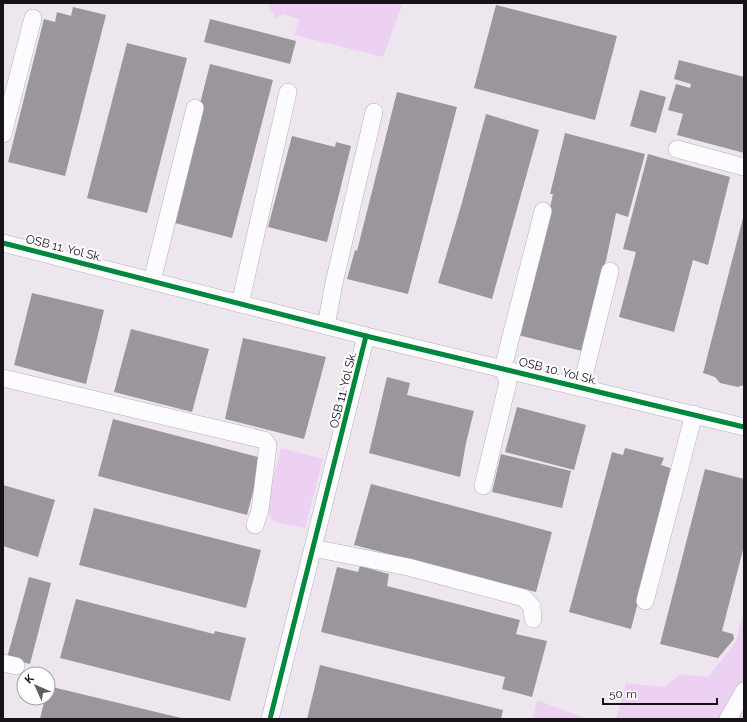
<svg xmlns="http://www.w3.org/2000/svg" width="747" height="722" font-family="Raleway,sans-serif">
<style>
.green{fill:#ecd1f2}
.building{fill:#9a969c}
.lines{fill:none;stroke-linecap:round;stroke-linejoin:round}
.minor-casing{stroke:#b5b0b7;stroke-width:18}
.minor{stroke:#fcfbfd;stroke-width:17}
.cycleway-casing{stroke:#fff;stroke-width:8}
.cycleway{stroke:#00873e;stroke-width:5}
.labels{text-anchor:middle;stroke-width:4;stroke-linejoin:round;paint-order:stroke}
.street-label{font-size:12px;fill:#171218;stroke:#fff}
</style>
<rect width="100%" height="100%" fill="#ede6ef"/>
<g class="green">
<path d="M 267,3 L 403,3 L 383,57 L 294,35 L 299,19 L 283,14 L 276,18 Z"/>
<path d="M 281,448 L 323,459 L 305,528 L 275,522 L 269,515 L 267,504 Z"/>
<path d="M 744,608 L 744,719 L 616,719 L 626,683 L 665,687 L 681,674 L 708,677 L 736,642 Z"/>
<path d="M 537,700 L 587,719 L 533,719 Z"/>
</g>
<g class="building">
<path d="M 496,5 L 617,36 L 595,120 L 474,88 Z"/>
<path d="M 73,7 L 106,15 L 65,176 L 8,162 L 44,19 L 55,22 L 57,12 L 71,16 Z"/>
<path d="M 210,19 L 296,41 L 290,64 L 204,42 Z"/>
<path d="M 127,43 L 187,58 L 147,213 L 87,198 Z"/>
<path d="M 679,60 L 744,77 L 744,153 L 677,135 L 683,114 L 668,110 L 676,84 L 690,88 L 691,84 L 674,79 Z"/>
<path d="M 210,64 L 273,80 L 232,238 L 175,223 L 187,155 Z"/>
<path d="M 640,90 L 666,97 L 656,133 L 630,126 Z"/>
<path d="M 397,92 L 457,107 L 408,294 L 347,279 L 355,250 L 357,251 Z"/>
<path d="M 486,114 L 539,130 L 492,299 L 438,283 L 461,206 Z"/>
<path d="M 565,133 L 645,154 L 628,217 L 616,213 L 607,256 L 582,351 L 518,335 L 546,226 L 553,194 L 550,194 Z"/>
<path d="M 292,136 L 335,147 L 336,142 L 351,146 L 327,242 L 268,227 Z"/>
<path d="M 648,154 L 730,177 L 708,265 L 693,260 L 674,332 L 619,317 L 636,252 L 623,249 Z"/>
<path d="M 743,218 L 744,385 L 738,387 L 720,383 L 715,377 L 703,373 Z"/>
<path d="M 32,293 L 104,310 L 86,384 L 14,365 Z"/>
<path d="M 131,329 L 209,349 L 192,412 L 114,392 Z"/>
<path d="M 243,338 L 326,357 L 304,439 L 225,419 Z"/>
<path d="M 387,377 L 410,383 L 407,395 L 474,411 L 466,443 L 460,477 L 369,453 Z"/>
<path d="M 517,407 L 586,425 L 574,470 L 505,452 Z"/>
<path d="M 113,419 L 262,458 L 247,515 L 98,476 Z"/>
<path d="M 625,448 L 664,458 L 661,465 L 673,469 L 631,629 L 569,612 L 612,452 L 623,455 Z"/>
<path d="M 501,454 L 571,471 L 562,508 L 492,492 Z"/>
<path d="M 705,469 L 744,479 L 744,546 L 722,631 L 733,634 L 734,639 L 718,658 L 660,644 Z"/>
<path d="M 371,484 L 552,532 L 536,592 L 354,545 Z"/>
<path d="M 3,485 L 55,500 L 38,557 L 3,546 Z"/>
<path d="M 94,508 L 261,550 L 246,608 L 79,565 Z"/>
<path d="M 360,566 L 389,574 L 387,586 L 520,620 L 516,634 L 547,641 L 532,697 L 502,689 L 505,677 L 321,632 L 337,567 L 358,572 Z"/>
<path d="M 29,577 L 51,583 L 30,664 L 7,658 Z"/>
<path d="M 76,599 L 214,634 L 215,631 L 246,638 L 230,701 L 60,658 Z"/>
<path d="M 320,665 L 503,710 L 501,719 L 307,719 Z"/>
<path d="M 48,686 L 181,718 L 181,719 L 40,719 L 45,698 L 48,698 Z"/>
</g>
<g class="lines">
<g class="minor-casing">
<g id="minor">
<path d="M 3,134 L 33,18"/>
<path d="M 677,149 L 744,167"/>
<path d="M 3,243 L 366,336 L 744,427"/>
<path d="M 152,281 L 195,108"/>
<path d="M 240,304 L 288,92"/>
<path d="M 326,326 L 334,283 L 374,112"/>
<path d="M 3,378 L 264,440 L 268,445 L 260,510 L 255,525"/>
<path d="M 581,388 L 610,271"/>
<path d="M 483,486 L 508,382 L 503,368 L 543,211"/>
<path d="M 313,548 L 408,567 L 524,598 L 532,607 L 533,619"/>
<path d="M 645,601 L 694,414"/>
<path d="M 3,663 L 16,666"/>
<path d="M 270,719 L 366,336"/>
<path d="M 728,719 L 744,691"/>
</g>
</g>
<use href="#minor" class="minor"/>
<g class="cycleway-casing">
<g id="cycleway">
<path d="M 3,243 L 366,336 L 744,427"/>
<path d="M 270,719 L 366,336"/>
</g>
</g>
<use href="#cycleway" class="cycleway"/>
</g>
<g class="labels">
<g class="street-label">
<text transform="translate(64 248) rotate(14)" y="4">OSB 11. Yol Sk.</text>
<text transform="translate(558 371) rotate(14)" y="4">OSB 10. Yol Sk.</text>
<text transform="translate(343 390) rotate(-76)" y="4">OSB 11. Yol Sk.</text>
</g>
</g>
<rect width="747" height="722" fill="none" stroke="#171218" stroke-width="8"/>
<g transform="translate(36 686) rotate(315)"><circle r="19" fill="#ffffff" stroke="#a2a0a3"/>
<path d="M0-3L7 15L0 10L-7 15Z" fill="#625c63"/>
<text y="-6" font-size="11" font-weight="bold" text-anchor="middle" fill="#171218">K</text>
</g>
<path d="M603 698v6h114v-6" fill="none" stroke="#171218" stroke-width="2"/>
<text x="609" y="698" font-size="12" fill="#171218" stroke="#ffffff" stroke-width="3" paint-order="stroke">50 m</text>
</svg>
